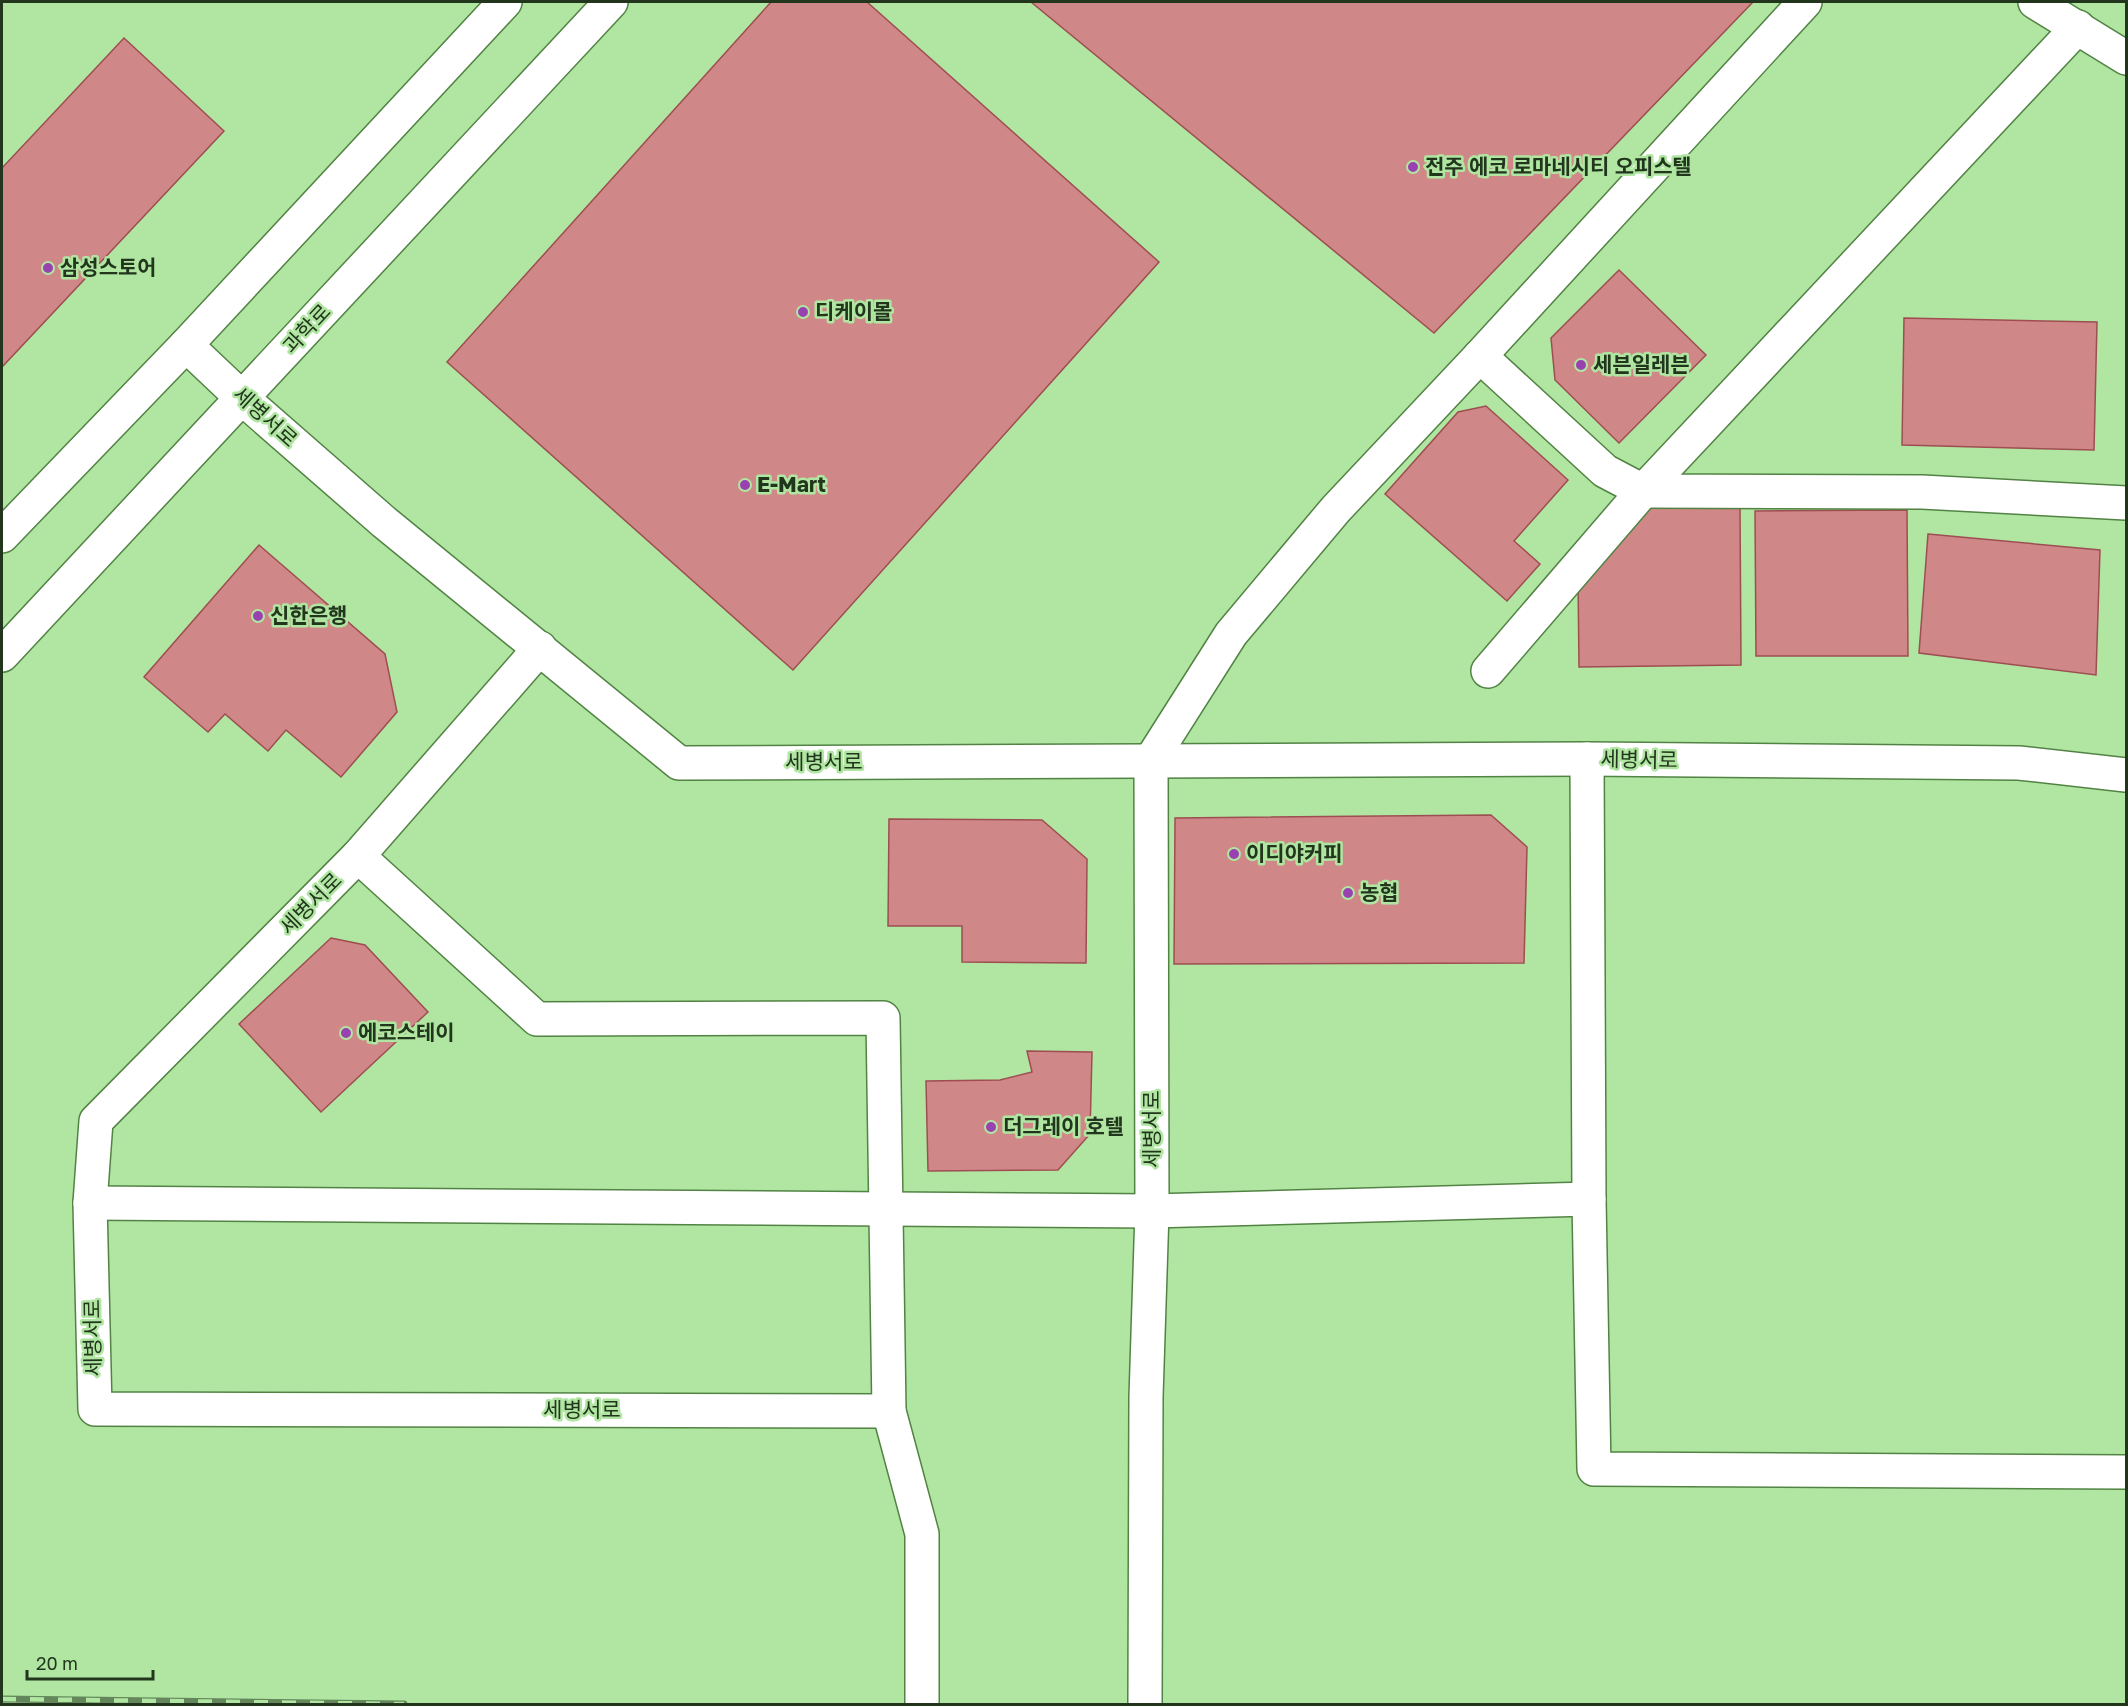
<svg xmlns="http://www.w3.org/2000/svg" width="2128" height="1706" font-family="'Golos Text','Noto Sans KR',sans-serif">
<style>
.building{fill:#d08787;stroke:#9e4e51;stroke-width:1.5}
.lines{fill:none;stroke-linecap:round;stroke-linejoin:round}
.minor-casing{stroke:#528344;stroke-width:36}
.minor{stroke:#fff;stroke-width:33}
.rail-casing{stroke:#63875a;stroke-width:7}
.rail{stroke:#b0e6a2;stroke-width:4.5;stroke-dasharray:14;stroke-linecap:butt}
.poi-dot{fill:#9942af;stroke:#b0e6a2;stroke-width:2}
.labels{text-anchor:middle;stroke-width:5;stroke-linejoin:round;paint-order:stroke}
.poi-label{font-size:21px;font-weight:bold;fill:#21361c;stroke:#b0e6a2;text-anchor:start}
.street-label{font-size:21px;fill:#21361c;stroke:#b0e6a2}
</style>
<rect width="100%" height="100%" fill="#b0e6a2"/>
<g class="building">
<path d="M 771,2 L 867,2 L 1159,262 L 793,670 L 447,362 Z"/>
<path d="M 1031,2 L 1753,2 L 1434,333 Z"/>
<path d="M 124,38 L 224,131 L 2,367 L 2,168 Z"/>
<path d="M 1619,270 L 1706,355 L 1619,443 L 1555,380 L 1551,338 Z"/>
<path d="M 1904,318 L 2097,322 L 2094,450 L 1902,445 Z"/>
<path d="M 1486,406 L 1568,480 L 1514,541 L 1540,564 L 1507,601 L 1385,494 L 1458,412 Z"/>
<path d="M 1740,505 L 1741,665 L 1579,667 L 1578,577 L 1640,506 Z"/>
<path d="M 1907,510 L 1908,656 L 1756,656 L 1755,511 Z"/>
<path d="M 1928,534 L 2100,550 L 2096,675 L 1919,653 Z"/>
<path d="M 259,545 L 385,654 L 397,712 L 341,777 L 286,730 L 268,751 L 225,714 L 208,732 L 144,677 Z"/>
<path d="M 1491,815 L 1527,847 L 1524,963 L 1174,964 L 1175,818 Z"/>
<path d="M 889,819 L 1042,820 L 1087,859 L 1086,963 L 962,962 L 962,926 L 888,926 Z"/>
<path d="M 331,938 L 365,945 L 428,1012 L 321,1112 L 239,1024 Z"/>
<path d="M 1027,1051 L 1092,1052 L 1090,1134 L 1058,1170 L 928,1171 L 926,1081 L 1000,1080 L 1032,1072 Z"/>
</g>
<g class="lines">
<g class="minor-casing">
<g id="minor">
<path d="M 2035,2 L 2126,58"/>
<path d="M 186,345 L 242,398 L 384,522 L 679,763 L 1587,759 L 2019,763 L 2126,775"/>
<path d="M 1480,356 L 1605,471 L 1643,491 L 1922,492 L 2126,503"/>
<path d="M 2,536 L 186,345 L 505,2"/>
<path d="M 540,648 L 358,856 L 96,1121 L 90,1203 L 95,1409 L 889,1411"/>
<path d="M 2,655 L 611,2"/>
<path d="M 1488,671 L 1643,491 L 2078,27"/>
<path d="M 1587,759 L 1589,1199 L 1594,1469 L 2126,1472"/>
<path d="M 358,856 L 537,1019 L 883,1018 L 889,1411 L 922,1534 L 922,1704"/>
<path d="M 90,1203 L 1152,1211 L 1589,1199"/>
<path d="M 1145,1704 L 1146,1397 L 1152,1211 L 1151,760 L 1231,634 L 1336,509 L 1480,356 L 1805,2"/>
</g>
</g>
<use href="#minor" class="minor"/>
<g class="rail-casing">
<path id="rail" d="M 2,1699 L 404,1704"/>
</g>
<use href="#rail" class="rail"/>
</g>
<g class="poi-dot">
<circle cx="1413" cy="167" r="6"/>
<circle cx="48" cy="268" r="6"/>
<circle cx="803" cy="312" r="6"/>
<circle cx="1581" cy="365" r="6"/>
<circle cx="745" cy="485" r="6"/>
<circle cx="258" cy="616" r="6"/>
<circle cx="1234" cy="854" r="6"/>
<circle cx="1348" cy="893" r="6"/>
<circle cx="346" cy="1033" r="6"/>
<circle cx="991" cy="1127" r="6"/>
</g>
<g class="labels">
<g class="poi-label">
<text x="1425" y="174">전주 에코 로마네시티 오피스텔</text>
<text x="60" y="275">삼성스토어</text>
<text x="815" y="319">디케이몰</text>
<text x="1593" y="372">세븐일레븐</text>
<text x="757" y="492">E-Mart</text>
<text x="270" y="623">신한은행</text>
<text x="1246" y="861">이디야커피</text>
<text x="1360" y="900">농협</text>
<text x="358" y="1040">에코스테이</text>
<text x="1003" y="1134">더그레이 호텔</text>
</g>
<g class="street-label">
<text transform="translate(307 329) rotate(-47)" y="7">과학로</text>
<text transform="translate(265 417) rotate(42)" y="7">세병서로</text>
<text transform="translate(1639 760) rotate(1)" y="7">세병서로</text>
<text x="824" y="769">세병서로</text>
<text transform="translate(311 904) rotate(-45)" y="7">세병서로</text>
<text transform="translate(1152 1129) rotate(-90)" y="7">세병서로</text>
<text transform="translate(93 1338) rotate(-91)" y="7">세병서로</text>
<text x="582" y="1417">세병서로</text>
</g>
</g>
<rect width="2128" height="1706" fill="none" stroke="#21361c" stroke-width="6"/>
<path d="M27 1670v9h126v-9" fill="none" stroke="#21361c" stroke-width="3"/>
<text x="36" y="1670" font-size="18" fill="#21361c" stroke="#b0e6a2" stroke-width="4.5" paint-order="stroke">20 m</text>
</svg>
